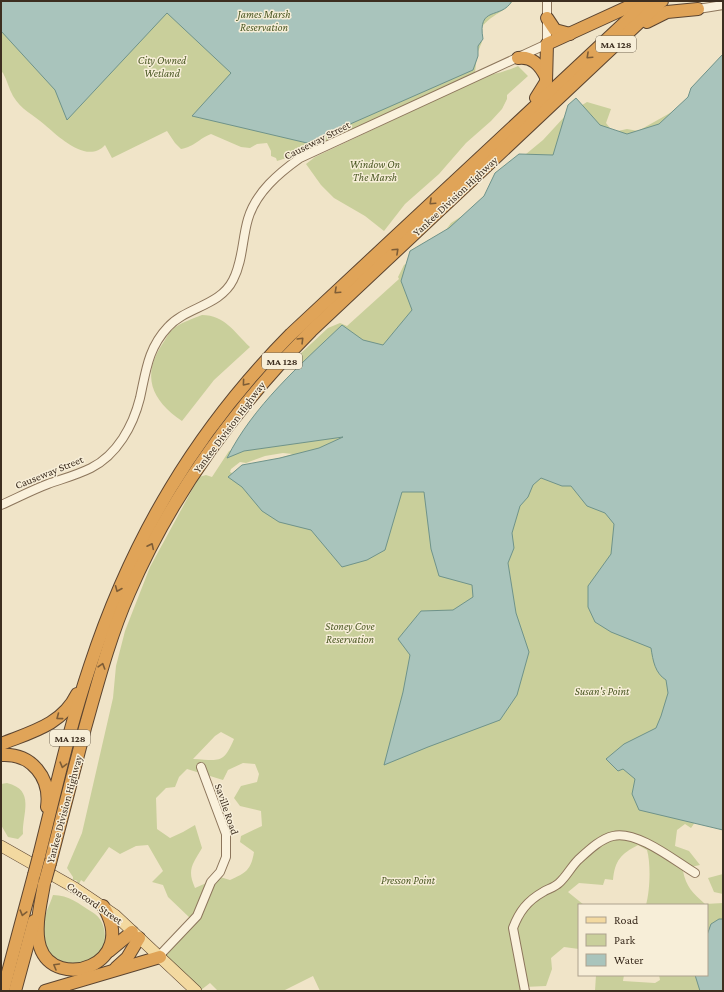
<svg xmlns="http://www.w3.org/2000/svg" width="724" height="992" font-family="'Crimson Pro',serif">
<style>
.green{fill:#c9cf9b;fill-rule:evenodd}
.water{fill:#a9c4bc;stroke:#6f938a}
.lines{fill:none;stroke-linecap:round;stroke-linejoin:round}
.minor-casing{stroke:#8d765c;stroke-width:10}
.major-casing{stroke:#5b4430;stroke-width:12}
.highway-casing{stroke:#5b4430;stroke-width:14}
.minor{stroke:#faf1dc;stroke-width:8}
.major{stroke:#f3d9a0;stroke-width:11}
.highway{stroke:#e0a458;stroke-width:12}
.highway-bridge-casing{stroke:#5b4430;stroke-width:14;stroke-linecap:butt}
.highway-bridge{stroke:#e0a458;stroke-width:12}
.oneway{stroke:#7e5d36}
.labels{text-anchor:middle;stroke-width:3;stroke-linejoin:round;paint-order:stroke}
.shield{fill:#f7eed8;stroke:#756857;stroke-width:1}
.shield-label{font-size:10px;font-weight:bold;fill:#3d2e20}
.park-label{font-size:11px;font-style:italic;fill:#4d5a26;stroke:#f7eed8}
.street-label{font-size:11px;fill:#3d2e20;stroke:#f7eed8}
</style>
<rect width="100%" height="100%" fill="#f0e4c8"/>
<g class="green">
<path d="M 1,1 L 513,1 C 500,16 489,14 478,33 L 482,42 L 477,54 L 475,73 L 299,154 L 277,161 L 276,158 L 271,156 L 271,151 L 267,143 L 257,144 L 250,148 L 241,147 L 211,134 C 198,139 196,146 181,149 L 175,143 L 167,131 L 112,158 L 105,145 C 87,165 58,136 45,125 C 34,115 21,110 13,96 C 9,89 7,80 3,73 L 1,71 Z"/>
<path d="M 518,66 L 528,76 L 507,95 L 507,99 L 502,109 L 491,121 L 466,143 L 439,174 L 405,204 L 384,231 L 365,216 L 334,198 L 321,185 L 306,164 L 315,157 L 486,76 C 498,73 505,72 518,66 Z"/>
<path d="M 587,102 L 611,109 L 606,123 L 613,132 L 627,129 L 638,131 L 679,108 L 527,476 L 556,473 L 615,513 L 648,641 L 669,680 L 700,815 L 691,828 L 685,824 L 677,830 L 675,846 L 689,851 L 700,865 L 686,868 L 683,871 C 686,887 693,893 705,904 L 723,903 L 723,919 L 719,919 L 723,991 L 595,991 L 596,975 L 624,975 L 623,981 L 655,983 L 660,980 L 659,975 L 707,975 L 707,905 L 646,905 C 650,890 651,864 647,850 L 638,845 C 621,854 615,860 613,880 L 605,879 L 603,885 L 579,883 L 568,892 L 584,905 L 579,905 L 579,949 L 564,947 L 551,958 L 552,969 L 546,986 L 524,987 L 521,991 L 320,991 L 313,976 L 283,991 L 218,991 L 210,983 L 201,990 L 164,956 L 190,918 L 168,897 L 163,885 L 152,882 L 163,871 L 148,845 L 136,846 L 120,854 L 109,847 L 84,882 L 81,880 L 79,884 L 76,880 L 73,880 L 73,877 L 67,868 L 82,833 L 113,698 L 116,666 L 125,631 L 150,567 L 199,477 L 206,475 L 212,477 L 229,451 L 233,450 L 298,376 L 300,361 L 298,356 L 328,328 L 340,323 L 347,326 L 399,279 L 398,277 L 404,265 L 431,250 L 451,223 L 470,211 L 520,159 L 543,140 L 566,115 ZM 283,453 L 293,454 L 279,458 L 236,475 L 230,472 L 231,469 L 240,462 L 246,463 L 265,456 ZM 221,732 L 234,739 C 223,765 219,760 193,759 L 215,736 ZM 243,763 L 255,764 L 259,774 L 257,782 L 241,786 L 234,798 L 240,806 L 261,811 L 262,826 L 241,836 L 240,842 L 254,852 C 251,870 246,873 230,880 L 220,877 L 195,888 C 187,870 192,865 202,848 L 195,825 L 183,832 L 170,838 L 157,829 L 156,798 L 166,788 L 175,787 L 179,777 L 187,769 L 223,780 L 228,770 Z"/>
<path d="M 202,315 C 225,315 234,332 250,347 L 214,380 L 182,421 C 151,400 141,375 163,343 C 166,339 168,333 172,330 C 179,323 192,319 202,315 Z"/>
<path d="M 7,783 C 36,790 22,814 23,834 L 18,839 L 8,837 L 1,825 L 1,784 Z"/>
<path d="M 723,874 L 723,894 L 714,892 L 708,878 Z"/>
<path d="M 53,895 C 69,895 79,904 92,912 C 107,920 109,944 98,957 C 95,960 90,961 87,963 C 67,971 45,958 42,936 C 40,923 49,907 53,895 Z"/>
</g>
<g class="water">
<path d="M 1,1 L 512,1 C 501,20 477,5 483,39 L 478,46 L 478,56 L 473,70 L 307,143 L 192,116 L 231,73 L 167,13 L 67,120 L 55,90 L 1,31 Z"/>
<path d="M 723,54 L 723,830 L 639,810 L 632,794 L 635,779 L 623,769 L 618,771 L 606,759 L 624,744 L 656,728 L 661,716 L 668,693 L 666,680 C 655,673 653,661 651,648 L 611,632 L 595,622 L 588,607 L 588,586 L 611,554 L 614,524 L 605,513 L 587,506 L 571,486 L 562,486 L 541,478 L 533,485 L 528,497 L 520,506 L 512,533 L 514,548 L 508,563 L 516,613 L 529,652 L 517,695 L 500,720 L 428,747 L 384,765 L 403,692 L 410,655 L 398,639 L 421,611 L 453,610 L 473,597 L 472,585 L 439,576 L 431,549 L 424,492 L 402,492 L 385,550 L 367,560 L 342,567 L 311,530 L 279,522 L 262,511 L 242,487 L 228,477 L 242,465 L 280,458 L 319,448 L 343,437 L 244,451 L 227,458 C 253,406 300,365 342,325 L 363,340 L 383,345 L 412,310 L 401,281 L 410,251 L 449,228 L 484,196 L 495,173 L 519,154 L 553,155 L 568,105 L 576,98 L 600,125 L 627,134 L 659,124 L 688,97 L 691,88 Z"/>
<path d="M 719,919 L 723,919 L 723,991 L 700,991 L 695,975 L 707,975 L 707,935 L 711,924 Z"/>
</g>
<g class="lines">
<g class="minor-casing">
<g id="minor">
<path d="M 698,9 L 723,5"/>
<path d="M 1,505 C 17,498 32,490 48,484 C 62,479 77,475 91,468 C 117,455 133,426 140,398 C 146,371 148,348 168,327 C 186,307 220,306 233,280 C 243,261 242,239 248,219 C 256,192 279,173 300,158 L 547,44 L 547,1"/>
<path d="M 159,956 L 197,916 L 211,882 L 220,872 L 226,857 L 226,834 L 201,767"/>
<path d="M 525,991 L 513,928 C 519,912 527,901 543,892 C 548,889 555,887 559,883 C 566,877 571,867 578,860 C 588,851 600,839 613,836 C 637,830 675,861 695,873"/>
</g>
</g>
<g class="major-casing">
<path id="major" d="M 1,846 L 75,888 L 115,915 L 196,991"/>
</g>
<g class="highway-casing">
<g id="highway">
<path d="M 547,18 L 555,30 L 570,34"/>
<path d="M 647,22 L 667,12 L 698,9"/>
<path d="M 518,58 C 532,56 540,65 546,77"/>
<path d="M 536,98 L 546,82 L 547,44 L 641,1"/>
<path d="M 1,744 C 31,732 62,725 77,694"/>
<path d="M 1,755 C 32,753 51,778 47,807"/>
<path d="M 39,856 C 55,793 69,728 90,666 C 132,538 196,430 291,334 L 648,1"/>
<path d="M 50,863 C 62,818 73,773 85,728 C 98,682 110,636 129,593 C 172,493 235,408 311,331 L 662,1"/>
<path d="M 44,884 C 41,903 34,928 40,947 C 55,992 140,965 103,906"/>
<path d="M 109,951 L 132,932"/>
<path d="M 116,968 L 127,958 L 139,938"/>
<path d="M 3,991 L 34,875"/>
<path d="M 15,991 L 34,921"/>
<path d="M 45,991 L 160,957"/>
</g>
</g>
<use href="#minor" class="minor"/>
<use href="#major" class="major"/>
<use href="#highway" class="highway"/>
<g class="highway-bridge-casing">
<g id="highway-bridge">
<path d="M 34,875 L 39,856"/>
<path d="M 45,881 L 50,863"/>
</g>
</g>
<use href="#highway-bridge" class="highway-bridge"/>
</g>
<defs><path id="oneway-chevron" d="M-2-3.5L2.5 0L-2 3.5" fill="none" stroke-width="1.6" stroke-linecap="round" stroke-linejoin="round"/></defs>
<g class="oneway">
<use href="#oneway-chevron" transform="translate(589 56) rotate(137)"/>
<use href="#oneway-chevron" transform="translate(432 202) rotate(137)"/>
<use href="#oneway-chevron" transform="translate(396 251) rotate(-43)"/>
<use href="#oneway-chevron" transform="translate(337 291) rotate(137)"/>
<use href="#oneway-chevron" transform="translate(301 340) rotate(-45)"/>
<use href="#oneway-chevron" transform="translate(245 383) rotate(130)"/>
<use href="#oneway-chevron" transform="translate(151 546) rotate(-64)"/>
<use href="#oneway-chevron" transform="translate(118 589) rotate(113)"/>
<use href="#oneway-chevron" transform="translate(102 666) rotate(-73)"/>
<use href="#oneway-chevron" transform="translate(59 717) rotate(143)"/>
<use href="#oneway-chevron" transform="translate(63 765) rotate(105)"/>
<use href="#oneway-chevron" transform="translate(23 913) rotate(105)"/>
<use href="#oneway-chevron" transform="translate(56 966) rotate(-150)"/>
</g>
<g class="labels">
<g class="shield">
<rect x="596" y="36" width="40" height="16" rx="3"/>
<rect x="262" y="353" width="40" height="16" rx="3"/>
<rect x="50" y="730" width="40" height="16" rx="3"/>
</g>
<g class="shield-label">
<text x="616" y="48">MA 128</text>
<text x="282" y="365">MA 128</text>
<text x="70" y="742">MA 128</text>
</g>
<g class="park-label">
<text x="264" y="18">James Marsh<tspan x="264" dy="13">Reservation</tspan></text>
<text x="162" y="64">City Owned<tspan x="162" dy="13">Wetland</tspan></text>
<text x="375" y="168">Window On<tspan x="375" dy="13">The Marsh</tspan></text>
<text x="350" y="630">Stoney Cove<tspan x="350" dy="13">Reservation</tspan></text>
<text x="602" y="695">Susan's Point</text>
<text x="408" y="884">Presson Point</text>
</g>
<g class="street-label">
<text transform="translate(317 140) rotate(-27)" y="4">Causeway Street</text>
<text transform="translate(455 196) rotate(-43)" y="4">Yankee Division Highway</text>
<text transform="translate(229 427) rotate(-53)" y="4">Yankee Division Highway</text>
<text transform="translate(49 472) rotate(-22)" y="4">Causeway Street</text>
<text transform="translate(64 809) rotate(-75)" y="4">Yankee Division Highway</text>
<text transform="translate(227 809) rotate(71)" y="4">Saville Road</text>
<text transform="translate(95 903) rotate(35)" y="4">Concord Street</text>
</g>
</g>
<rect width="724" height="992" fill="none" stroke="#3d2e20" stroke-width="4"/>
<rect x="578" y="904" width="130" height="72" fill="#f7eed8" stroke="#ada18e"/>
<rect x="586" y="917" width="20" height="6" fill="#f3d9a0" stroke="#ada18e"/>
<text x="614" y="924" font-size="12" fill="#3d2e20">Road</text>
<rect x="586" y="934" width="20" height="12" fill="#c9cf9b" stroke="#ada18e"/>
<text x="614" y="944" font-size="12" fill="#3d2e20">Park</text>
<rect x="586" y="954" width="20" height="12" fill="#a9c4bc" stroke="#ada18e"/>
<text x="614" y="964" font-size="12" fill="#3d2e20">Water</text>
</svg>
